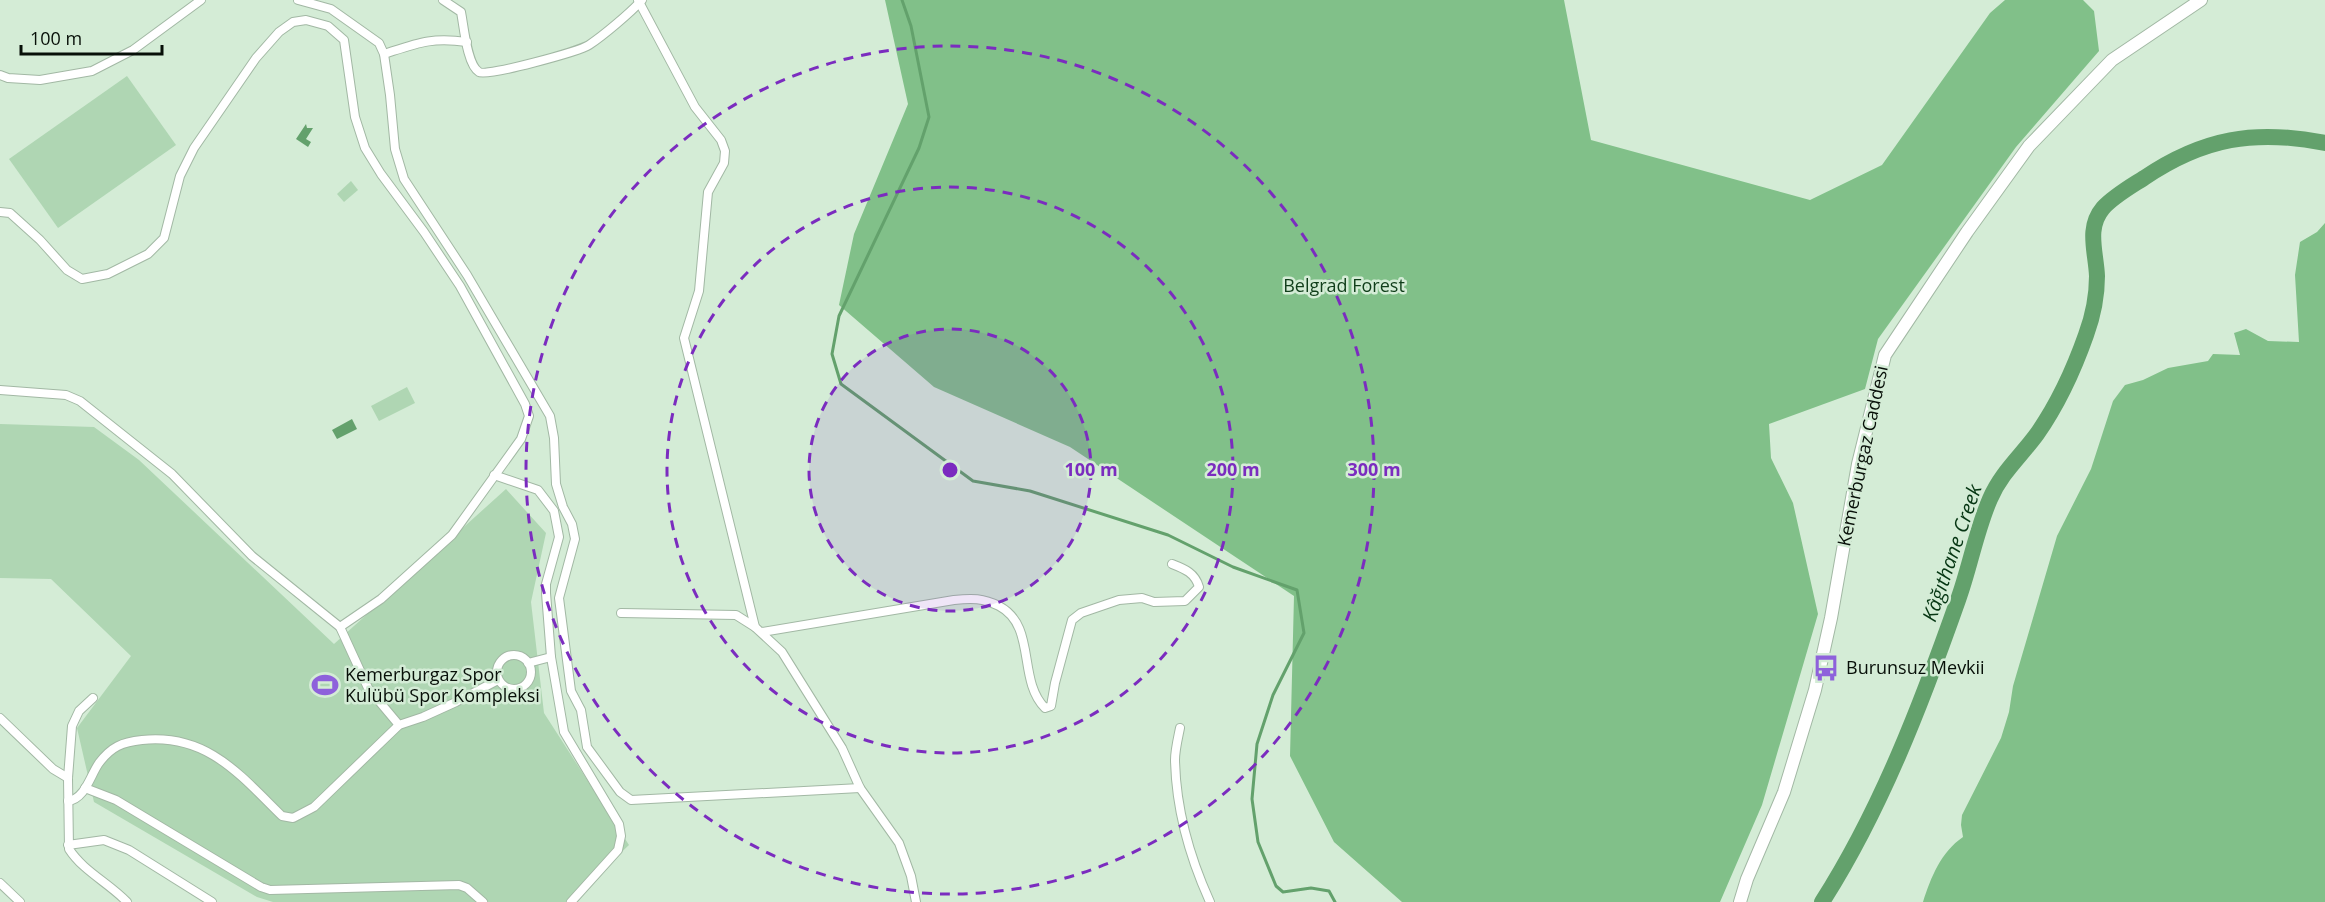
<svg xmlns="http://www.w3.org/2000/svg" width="2325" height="902" font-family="'Open Sans',sans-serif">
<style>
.green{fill:#afd6b3}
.forest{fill:#81c089}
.water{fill:#63a16c}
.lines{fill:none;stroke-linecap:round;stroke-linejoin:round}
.stream{stroke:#63a16c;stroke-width:3}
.river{stroke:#63a16c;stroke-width:16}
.street-casing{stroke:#a2b8a4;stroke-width:10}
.primary-casing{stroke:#a2b8a4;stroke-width:14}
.street{stroke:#fff;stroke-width:8}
.primary{stroke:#fff;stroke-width:12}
.ring{fill:none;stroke:#7b2cbf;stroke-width:3;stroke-dasharray:10 8}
.labels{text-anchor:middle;stroke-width:5;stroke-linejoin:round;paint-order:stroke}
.park-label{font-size:18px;fill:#103e1a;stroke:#d4ecd6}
.street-label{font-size:18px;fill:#070f08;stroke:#d4ecd6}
.poi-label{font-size:18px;fill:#070f08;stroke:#d4ecd6;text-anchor:start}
.water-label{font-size:20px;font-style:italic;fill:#063613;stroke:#d4ecd6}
.centre{fill:#7b2cbf;stroke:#d4ecd6;stroke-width:3}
.ring-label{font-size:18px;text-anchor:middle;font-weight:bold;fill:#7b2cbf;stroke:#d4ecd6;stroke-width:5;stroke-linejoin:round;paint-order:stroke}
</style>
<rect width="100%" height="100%" fill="#d4ecd6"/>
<g class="green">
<path d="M 127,76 L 176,145 L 58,228 L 9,159 Z"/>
<path d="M 351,181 L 358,190 L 344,202 L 337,194 Z"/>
<path d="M 407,387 L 415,403 L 379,421 L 371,406 Z"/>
<path d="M 0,424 L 94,427 L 139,460 L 334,644 L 506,489 L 546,533 L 531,602 L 544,713 L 629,845 L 569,902 L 273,902 L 257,897 L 94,802 L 77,728 L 131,656 L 51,579 L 0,578 Z"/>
</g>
<g class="forest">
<path d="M 885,0 L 1564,0 L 1591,140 L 1810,200 L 1882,165 L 1990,13 L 2005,0 L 2083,0 L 2094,11 L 2099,51 L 2016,147 L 1878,339 L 1865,389 L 1769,424 L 1771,458 L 1793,503 L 1818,614 L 1762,805 L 1720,902 L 1402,902 L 1334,842 L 1290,756 L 1294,596 L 1070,447 L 934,387 L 839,305 L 854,234 L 908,104 Z"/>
<path d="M 2325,223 L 2325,902 L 1923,902 C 1931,877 1941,852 1963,837 L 1961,825 L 1962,815 L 2001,738 L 2009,712 L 2013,686 L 2057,536 L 2091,469 L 2113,401 L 2125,385 L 2143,380 L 2168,368 L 2208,361 L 2213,354 L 2240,355 L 2234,333 L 2246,329 L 2268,341 L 2299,342 L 2295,275 L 2300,242 L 2317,232 Z"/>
</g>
<g class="water">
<path d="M 306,124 L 307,128 L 313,128 L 306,139 L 311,142 L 308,147 L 296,139 Z"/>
<path d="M 352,419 L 357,429 L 337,439 L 332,430 Z"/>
</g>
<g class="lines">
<path class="stream" d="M 902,0 L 911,26 L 929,117 L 919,148 L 839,316 L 832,354 L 841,384 L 973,481 L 1030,491 L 1168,535 L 1233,567 L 1297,590 L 1304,633 L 1273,695 L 1257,744 L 1252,799 L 1258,842 L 1276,886 L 1283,892 L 1311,888 L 1329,891 L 1335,902"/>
<path class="river" d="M 1822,902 C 1881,810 1922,702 1958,600 C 1970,567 1976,531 1990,499 C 2001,473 2021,456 2037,434 C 2058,404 2074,369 2086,335 C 2093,316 2097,296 2097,276 C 2096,252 2086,228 2103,208 C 2114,196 2130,187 2144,178 C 2203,138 2255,129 2325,143"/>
<g class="street-casing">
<g id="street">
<path d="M 298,0 L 331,9 L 379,43 L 384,54 L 390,95 L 395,149 L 404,179 L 467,275 L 550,416 L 554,438 L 556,484 L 563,507 L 572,524 L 575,539 L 559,598 L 571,691 L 581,710 L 587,747 L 620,792 L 631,800 L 860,788"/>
<path d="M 443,0 L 461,12 C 464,27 467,65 479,72 C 487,77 580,51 589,45 C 604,35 630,13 642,0"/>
<path d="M 638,0 L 695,107 L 721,140 L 725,151 L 724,163 L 708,192 L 699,291 L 684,338 L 755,627 L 782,652 L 842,748 L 860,788 L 899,843 L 911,876 L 916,902"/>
<path d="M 384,54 C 418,43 431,37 467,42"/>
<path d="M 0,75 L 8,78 L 40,80 L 92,71 L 133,50 L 201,0"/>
<path d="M 0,212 L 10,213 L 40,240 L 67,270 L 82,279 L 108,274 L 148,254 L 164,238 L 180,176 L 194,148 L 256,58 L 279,32 L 293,22 L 306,20 L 328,26 L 344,40 L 355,117 L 365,148 L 381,174 L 424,232 L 460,286 L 525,404 L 529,416 L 521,439 L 452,535 L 381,599 L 340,627"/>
<path d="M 0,390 L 66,395 L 80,401 L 172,474 L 252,556 L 340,627 L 368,688 L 399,725"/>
<path d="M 494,475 L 538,490 L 554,511 L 559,537 L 546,584 L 546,593 L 551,657 L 564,732 L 619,824 L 621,836 L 618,850 L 571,902"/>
<path d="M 621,613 L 736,615 L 755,627"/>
<path d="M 762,632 L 954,600 C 972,598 983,598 999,606 C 1037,626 1017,680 1045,708 L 1051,706 L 1055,683 L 1072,620 L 1081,613 L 1119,600 L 1142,598 L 1154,602 L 1185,601 L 1199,587 C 1195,573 1185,569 1172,564"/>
<circle cx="514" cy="672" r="17"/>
<path d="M 528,663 L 551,657"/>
<path d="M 93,698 L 79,711 L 72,726 L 68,778 L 69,849 C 83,871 109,883 127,902"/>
<path d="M 0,718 L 53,769 L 68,778"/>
<path d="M 1180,728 C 1178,738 1175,750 1175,760 C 1176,808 1190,858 1210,902"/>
<path d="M 85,788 L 116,800 L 261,887 L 270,890 L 459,885 L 467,888 L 483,902"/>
<path d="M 68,801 C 85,799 90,776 99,763 C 111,747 122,742 142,740 C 207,733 240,775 282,816 L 293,818 L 314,807 L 399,725 L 423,717 L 456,702 L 498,680"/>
<path d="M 68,845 L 104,840 L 129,850 L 212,902"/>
<path d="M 0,883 L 20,902"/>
</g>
</g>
<g class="primary-casing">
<path id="primary" d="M 1740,902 L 1747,879 L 1784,792 L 1815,690 L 1831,618 L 1858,464 L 1885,355 L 1967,232 L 2029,146 L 2112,60 L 2201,0"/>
</g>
<use href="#street" class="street"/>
<use href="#primary" class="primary"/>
</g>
<circle cx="950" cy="470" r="141" fill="#7b2cbf" fill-opacity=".12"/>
<g class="ring">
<circle cx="950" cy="470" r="141"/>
<circle cx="950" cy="470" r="283"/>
<circle cx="950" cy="470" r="424"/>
</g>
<defs>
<g id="bus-bare" transform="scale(2.07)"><path d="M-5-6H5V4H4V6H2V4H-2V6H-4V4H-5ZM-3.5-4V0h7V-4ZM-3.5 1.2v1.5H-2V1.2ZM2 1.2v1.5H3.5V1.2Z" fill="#8e61db" stroke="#d4ecd6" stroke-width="2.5" paint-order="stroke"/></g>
<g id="stadium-bare" transform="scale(2.07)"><path d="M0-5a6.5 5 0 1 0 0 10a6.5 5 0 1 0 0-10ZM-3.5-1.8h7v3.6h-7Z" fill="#8e61db" stroke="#d4ecd6" stroke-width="2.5" paint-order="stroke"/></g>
</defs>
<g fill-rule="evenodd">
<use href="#bus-bare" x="1826" y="668"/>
<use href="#stadium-bare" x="325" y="685"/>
</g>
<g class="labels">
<g class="park-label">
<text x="1344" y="292">Belgrad Forest</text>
</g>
<g class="street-label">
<text transform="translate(1863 456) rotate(-78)" y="6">Kemerburgaz Caddesi</text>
</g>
<g class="poi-label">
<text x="1846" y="674">Burunsuz Mevkii</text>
<text x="345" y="681">Kemerburgaz Spor<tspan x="345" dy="21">Kulübü Spor Kompleksi</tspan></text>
</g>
<g class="water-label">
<text transform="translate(1952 553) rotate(-71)" y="7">Kâğıthane Creek</text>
</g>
</g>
<circle cx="950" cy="470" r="9" class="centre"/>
<g class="ring-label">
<text x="1091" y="476">100 m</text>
<text x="1233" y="476">200 m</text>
<text x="1374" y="476">300 m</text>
</g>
<path d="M21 45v9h141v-9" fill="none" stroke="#070f08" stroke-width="3"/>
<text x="30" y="45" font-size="18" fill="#070f08" stroke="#d4ecd6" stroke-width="4.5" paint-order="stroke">100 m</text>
</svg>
